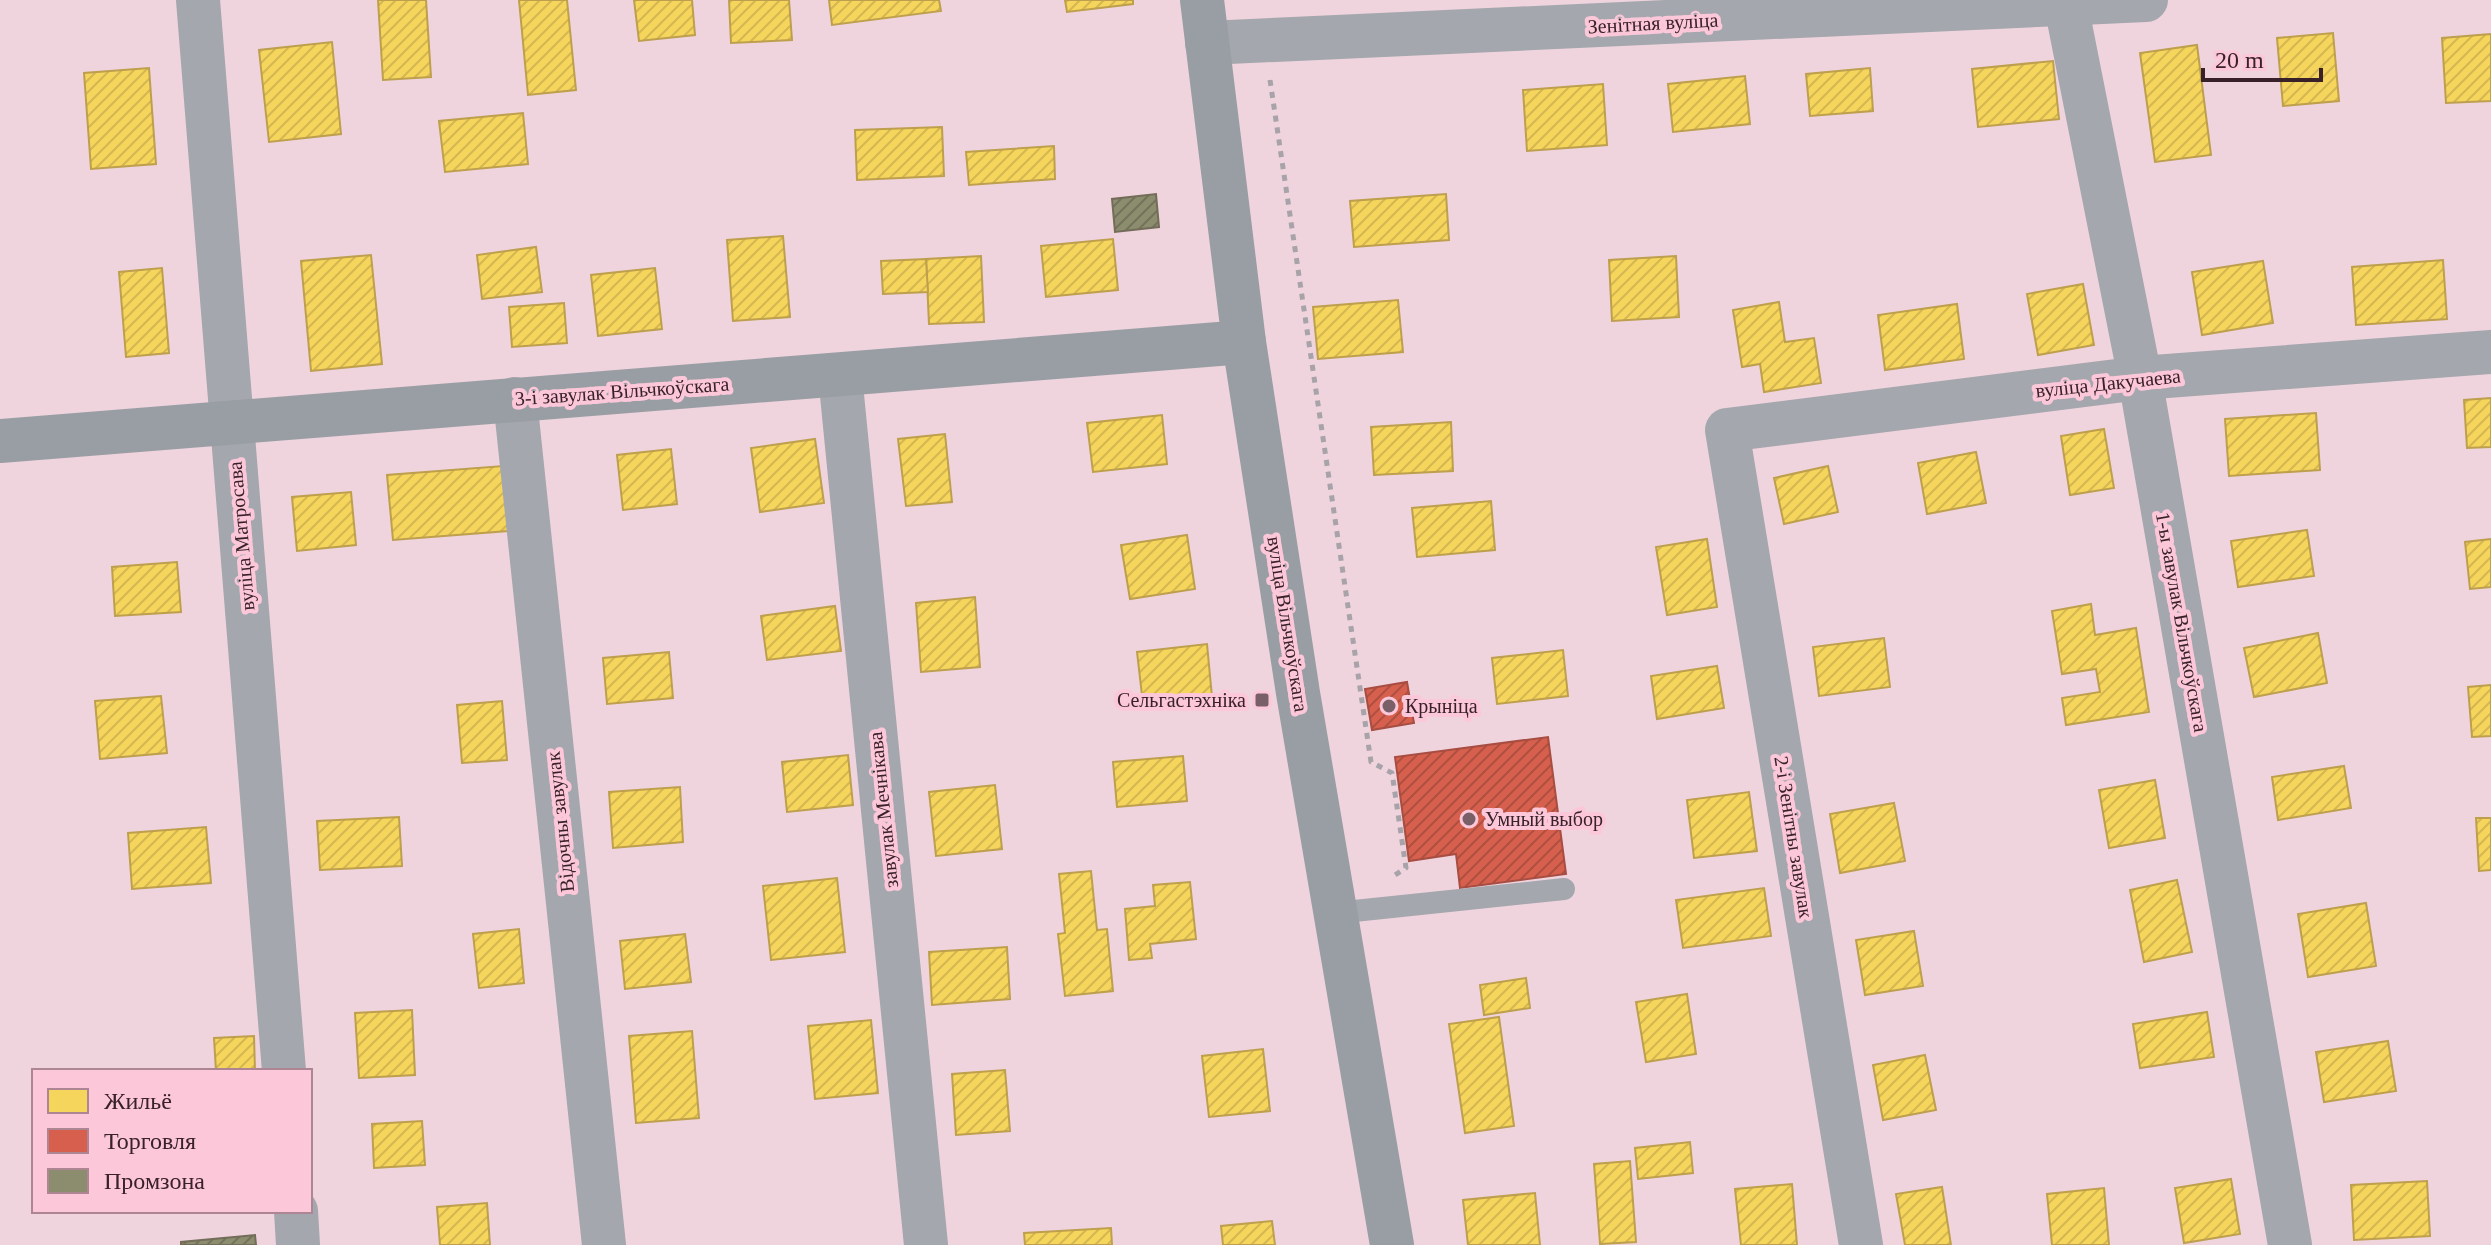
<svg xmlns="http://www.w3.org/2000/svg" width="2491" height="1245" font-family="Georgia,serif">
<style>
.homes{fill:url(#homes-hatch);stroke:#bd9f4d;stroke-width:2}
.shops{fill:url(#shops-hatch);stroke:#a74d42;stroke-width:2}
.industry{fill:url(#industry-hatch);stroke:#736c59;stroke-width:2}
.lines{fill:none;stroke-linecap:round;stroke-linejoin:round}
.path{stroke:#a7a3a8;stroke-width:5;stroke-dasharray:6 6;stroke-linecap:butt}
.lane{stroke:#a4a7ad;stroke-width:22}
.street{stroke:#a4a7ad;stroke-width:44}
.secondary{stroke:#999ea4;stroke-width:44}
.poi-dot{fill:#796068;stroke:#fcc8d9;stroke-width:3}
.labels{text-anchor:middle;stroke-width:8;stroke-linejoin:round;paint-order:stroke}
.street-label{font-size:20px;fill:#392129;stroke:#fcc8d9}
.poi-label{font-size:20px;fill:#392129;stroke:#fcc8d9;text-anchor:start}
</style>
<defs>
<pattern id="homes-hatch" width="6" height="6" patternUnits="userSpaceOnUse" patternTransform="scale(2)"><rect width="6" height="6" fill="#f6d55c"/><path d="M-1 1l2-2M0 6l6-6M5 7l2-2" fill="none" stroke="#d4b750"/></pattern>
<pattern id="shops-hatch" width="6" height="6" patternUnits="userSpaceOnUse" patternTransform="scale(2)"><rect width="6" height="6" fill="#d6604d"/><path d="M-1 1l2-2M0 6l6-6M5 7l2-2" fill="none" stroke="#af4f40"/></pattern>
<pattern id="industry-hatch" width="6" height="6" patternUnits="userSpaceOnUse" patternTransform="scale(2)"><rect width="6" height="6" fill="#8c8c6e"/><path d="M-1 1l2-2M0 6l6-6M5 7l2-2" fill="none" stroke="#73725a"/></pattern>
</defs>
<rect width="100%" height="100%" fill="#f0d4dd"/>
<g class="homes">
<path d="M 378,0 L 426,0 L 431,77 L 383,80 Z"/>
<path d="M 519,0 L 567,0 L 576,90 L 528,95 Z"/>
<path d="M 634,0 L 692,0 L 695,35 L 639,41 Z"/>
<path d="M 729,0 L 789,0 L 792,40 L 731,43 Z"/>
<path d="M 829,0 L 939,0 L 941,11 L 832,25 Z"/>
<path d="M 1065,0 L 1133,0 L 1133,4 L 1067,12 Z"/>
<path d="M 2333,33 L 2339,101 L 2283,106 L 2277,38 Z"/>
<path d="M 2491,34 L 2491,101 L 2446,103 L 2442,38 Z"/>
<path d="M 332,42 L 341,134 L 269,142 L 259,50 Z"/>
<path d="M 2197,45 L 2211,155 L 2155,162 L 2140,53 Z"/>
<path d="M 2053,61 L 2059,119 L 1978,127 L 1972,69 Z"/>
<path d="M 149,68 L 156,164 L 91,169 L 84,73 Z"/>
<path d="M 1870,68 L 1873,111 L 1810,116 L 1806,74 Z"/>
<path d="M 1745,76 L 1750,124 L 1673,132 L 1668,84 Z"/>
<path d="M 1603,84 L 1607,145 L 1527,151 L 1523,90 Z"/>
<path d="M 523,113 L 528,164 L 445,172 L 439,121 Z"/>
<path d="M 942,127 L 944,176 L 857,180 L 855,130 Z"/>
<path d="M 1054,146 L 1055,179 L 969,185 L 966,152 Z"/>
<path d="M 1446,194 L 1449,240 L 1354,247 L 1350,201 Z"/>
<path d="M 783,236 L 790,317 L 733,321 L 727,240 Z"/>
<path d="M 1113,239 L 1118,290 L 1046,297 L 1041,246 Z"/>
<path d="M 536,247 L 542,292 L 482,299 L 477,255 Z"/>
<path d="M 371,255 L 382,364 L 311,371 L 301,261 Z"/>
<path d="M 981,256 L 984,322 L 929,324 L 926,259 Z"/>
<path d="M 1676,256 L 1679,317 L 1612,321 L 1609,260 Z"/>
<path d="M 926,259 L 928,292 L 883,294 L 881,261 Z"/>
<path d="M 2443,260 L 2447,319 L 2356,325 L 2352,267 Z"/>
<path d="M 2263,261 L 2273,323 L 2202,335 L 2192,272 Z"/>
<path d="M 162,268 L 169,353 L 126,357 L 119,272 Z"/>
<path d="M 655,268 L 662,329 L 598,336 L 591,275 Z"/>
<path d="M 2083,284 L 2094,345 L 2038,355 L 2027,294 Z"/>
<path d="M 1398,300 L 1403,352 L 1318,359 L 1313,307 Z"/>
<path d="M 1779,302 L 1785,342 L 1814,338 L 1821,383 L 1764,392 L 1760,364 L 1742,367 L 1733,310 Z"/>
<path d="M 564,303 L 567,343 L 512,347 L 509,307 Z"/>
<path d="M 1957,304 L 1964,359 L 1885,370 L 1878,315 Z"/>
<path d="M 2491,398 L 2491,447 L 2467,448 L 2464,400 Z"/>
<path d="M 2316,413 L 2320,470 L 2229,476 L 2225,419 Z"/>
<path d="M 1162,415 L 1167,464 L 1093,472 L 1087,423 Z"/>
<path d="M 1451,422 L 1453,471 L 1374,475 L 1371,427 Z"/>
<path d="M 2104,429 L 2114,488 L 2070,495 L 2061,436 Z"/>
<path d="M 945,434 L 952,502 L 906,506 L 898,439 Z"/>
<path d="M 815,439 L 824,503 L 760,512 L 751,448 Z"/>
<path d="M 671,449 L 677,504 L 623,510 L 617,455 Z"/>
<path d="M 1976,452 L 1986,503 L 1927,514 L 1918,463 Z"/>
<path d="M 503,466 L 508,531 L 393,540 L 387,475 Z"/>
<path d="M 1828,466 L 1838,512 L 1784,524 L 1774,478 Z"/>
<path d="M 351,492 L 356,545 L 297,551 L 292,497 Z"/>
<path d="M 1491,501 L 1495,550 L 1417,557 L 1412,508 Z"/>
<path d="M 2307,530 L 2314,576 L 2238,587 L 2231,541 Z"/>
<path d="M 1187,535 L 1195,589 L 1130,599 L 1121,545 Z"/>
<path d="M 1707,539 L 1717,607 L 1667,615 L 1656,547 Z"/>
<path d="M 2491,539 L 2491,587 L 2470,589 L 2465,542 Z"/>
<path d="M 177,562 L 181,612 L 115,616 L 112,567 Z"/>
<path d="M 975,597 L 980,667 L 921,672 L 916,603 Z"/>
<path d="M 2091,604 L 2095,635 L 2136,628 L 2149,712 L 2066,725 L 2062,698 L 2100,692 L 2096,669 L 2062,674 L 2052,611 Z"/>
<path d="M 835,606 L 841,651 L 767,660 L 761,616 Z"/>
<path d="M 2318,633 L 2327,683 L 2254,697 L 2244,648 Z"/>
<path d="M 1884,638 L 1890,687 L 1819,696 L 1813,647 Z"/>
<path d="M 1207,644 L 1212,697 L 1143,704 L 1137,652 Z"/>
<path d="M 1563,650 L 1568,696 L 1497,704 L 1492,658 Z"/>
<path d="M 669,652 L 673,698 L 607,704 L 603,658 Z"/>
<path d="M 1717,666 L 1724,708 L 1657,719 L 1651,676 Z"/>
<path d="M 2491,685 L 2491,736 L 2472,737 L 2468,687 Z"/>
<path d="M 161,696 L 167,753 L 100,759 L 95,701 Z"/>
<path d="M 502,701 L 507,760 L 462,763 L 457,705 Z"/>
<path d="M 848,755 L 853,805 L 787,812 L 782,762 Z"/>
<path d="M 1183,756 L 1187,801 L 1117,807 L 1113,762 Z"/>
<path d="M 2344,766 L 2351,808 L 2278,820 L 2272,777 Z"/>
<path d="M 2155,780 L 2165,838 L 2109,848 L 2099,790 Z"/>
<path d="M 995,785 L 1002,849 L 936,856 L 929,792 Z"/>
<path d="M 680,787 L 683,842 L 613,848 L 609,792 Z"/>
<path d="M 1749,792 L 1757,851 L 1694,858 L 1687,800 Z"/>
<path d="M 1894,803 L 1905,861 L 1840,873 L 1830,814 Z"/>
<path d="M 399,817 L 402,866 L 320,870 L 317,821 Z"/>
<path d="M 2476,818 L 2491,818 L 2491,870 L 2479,871 Z"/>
<path d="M 206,827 L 211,883 L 132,889 L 128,833 Z"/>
<path d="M 1091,871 L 1097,930 L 1107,929 L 1113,991 L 1065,996 L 1058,934 L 1065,933 L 1059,874 Z"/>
<path d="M 837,878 L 845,952 L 771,960 L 763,886 Z"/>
<path d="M 2177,880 L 2192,952 L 2144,962 L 2130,890 Z"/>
<path d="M 1190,882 L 1196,939 L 1150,944 L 1152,958 L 1129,960 L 1125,909 L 1155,906 L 1153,885 Z"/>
<path d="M 1764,888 L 1771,936 L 1683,948 L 1676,900 Z"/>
<path d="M 2366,903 L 2376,966 L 2308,977 L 2298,914 Z"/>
<path d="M 519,929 L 524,983 L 479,988 L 473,934 Z"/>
<path d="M 1914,931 L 1923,986 L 1865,995 L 1856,940 Z"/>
<path d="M 685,934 L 691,982 L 625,989 L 620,941 Z"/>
<path d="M 1007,947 L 1010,999 L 932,1005 L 929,952 Z"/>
<path d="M 1526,978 L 1530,1008 L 1484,1015 L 1480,985 Z"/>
<path d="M 1687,994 L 1696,1054 L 1646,1062 L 1636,1002 Z"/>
<path d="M 412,1010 L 415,1075 L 359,1078 L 355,1013 Z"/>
<path d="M 2207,1012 L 2214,1057 L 2140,1068 L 2133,1024 Z"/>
<path d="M 1499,1017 L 1514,1126 L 1465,1133 L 1449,1024 Z"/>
<path d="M 871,1020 L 878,1093 L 815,1099 L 808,1026 Z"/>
<path d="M 692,1031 L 699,1118 L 636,1123 L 629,1036 Z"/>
<path d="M 254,1036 L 255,1071 L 216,1071 L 214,1038 Z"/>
<path d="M 2388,1041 L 2396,1091 L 2324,1102 L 2316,1052 Z"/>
<path d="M 1263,1049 L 1270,1111 L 1209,1117 L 1202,1056 Z"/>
<path d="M 1925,1055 L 1936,1110 L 1883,1120 L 1873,1065 Z"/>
<path d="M 1005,1070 L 1010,1131 L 956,1135 L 952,1074 Z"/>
<path d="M 422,1121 L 425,1165 L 374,1168 L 372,1124 Z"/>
<path d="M 1690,1142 L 1693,1173 L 1638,1179 L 1635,1148 Z"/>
<path d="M 1630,1161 L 1636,1242 L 1600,1244 L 1594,1164 Z"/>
<path d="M 2231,1179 L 2240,1234 L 2184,1243 L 2175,1188 Z"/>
<path d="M 2427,1181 L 2430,1236 L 2354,1240 L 2351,1185 Z"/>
<path d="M 1792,1184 L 1797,1245 L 1741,1245 L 1735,1189 Z"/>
<path d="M 1942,1187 L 1951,1245 L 1905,1245 L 1896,1194 Z"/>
<path d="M 2104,1188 L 2109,1245 L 2052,1245 L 2047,1194 Z"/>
<path d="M 1535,1193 L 1540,1245 L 1468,1245 L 1463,1200 Z"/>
<path d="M 487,1203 L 490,1245 L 440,1245 L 437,1207 Z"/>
<path d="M 1272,1221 L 1275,1245 L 1223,1245 L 1221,1226 Z"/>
<path d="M 1111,1228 L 1112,1245 L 1025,1245 L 1024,1233 Z"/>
</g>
<g class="shops">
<path d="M 1407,682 L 1414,723 L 1372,730 L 1365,689 Z"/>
<path d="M 1548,737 L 1566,874 L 1460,888 L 1456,854 L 1409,861 L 1395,757 Z"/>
</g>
<g class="industry">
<path d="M 1156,194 L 1159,227 L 1115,232 L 1112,199 Z"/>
<path d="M 255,1235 L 256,1245 L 181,1245 L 181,1242 Z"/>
</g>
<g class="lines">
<path class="path" d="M 1270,80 L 1371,762 L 1392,773 L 1406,868 L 1395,875"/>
<path class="lane" d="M 1335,913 L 1564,889"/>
<g class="street">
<path d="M 198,0 L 284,1071"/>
<path d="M 2065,0 L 2140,378 L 2290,1245"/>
<path d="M 1207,43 L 2146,0"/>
<path d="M 840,375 L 926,1245"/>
<path d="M 515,399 L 604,1245"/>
<path d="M 296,1211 L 298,1245"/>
<path d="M 1861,1245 L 1727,430 L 2140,378 L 2491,352"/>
</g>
<g class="secondary">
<path d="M 1202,0 L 1244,342 L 1298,693 L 1392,1245"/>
<path d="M 0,441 L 1244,342"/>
</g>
</g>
<g class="poi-dot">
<rect x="1254" y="692" width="16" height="16" rx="4"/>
<circle cx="1389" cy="706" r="8"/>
<circle cx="1469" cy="819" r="8"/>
</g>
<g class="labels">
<g class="street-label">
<text transform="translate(1653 23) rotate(-3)" y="7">Зенітная вуліца</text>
<text transform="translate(2108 383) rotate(-6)" y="7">вуліца Дакучаева</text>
<text transform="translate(622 391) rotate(-4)" y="7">3-і завулак Вільчкоўскага</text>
<text transform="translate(241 536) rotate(-95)" y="7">вуліца Матросава</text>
<text transform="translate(2182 622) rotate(80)" y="7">1-ы завулак Вільчкоўскага</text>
<text transform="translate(1288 624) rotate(81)" y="7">вуліца Вільчкоўскага</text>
<text transform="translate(883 810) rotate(-96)" y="7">завулак Мечнікава</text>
<text transform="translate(560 822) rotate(-96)" y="7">Відочны завулак</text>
<text transform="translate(1794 837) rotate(81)" y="7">2-і Зенітны завулак</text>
</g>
<g class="poi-label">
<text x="1246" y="707" text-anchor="end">Сельгастэхніка</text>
<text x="1405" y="713">Крыніца</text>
<text x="1485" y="826">Умный выбор</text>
</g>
</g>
<rect x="32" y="1069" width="280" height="144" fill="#fcc8d9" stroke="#ae8593" stroke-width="2"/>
<rect x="48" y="1089" width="40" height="24" fill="#f6d55c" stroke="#ae8593" stroke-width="2"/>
<text x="104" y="1109" font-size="24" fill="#392129">Жильё</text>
<rect x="48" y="1129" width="40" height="24" fill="#d6604d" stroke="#ae8593" stroke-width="2"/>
<text x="104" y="1149" font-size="24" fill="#392129">Торговля</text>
<rect x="48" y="1169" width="40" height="24" fill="#8c8c6e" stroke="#ae8593" stroke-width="2"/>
<text x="104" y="1189" font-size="24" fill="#392129">Промзона</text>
<path d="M2203 68v12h118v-12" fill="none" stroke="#392129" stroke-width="4"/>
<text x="2215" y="68" font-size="24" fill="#392129" stroke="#fcc8d9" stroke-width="6" paint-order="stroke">20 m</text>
</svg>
